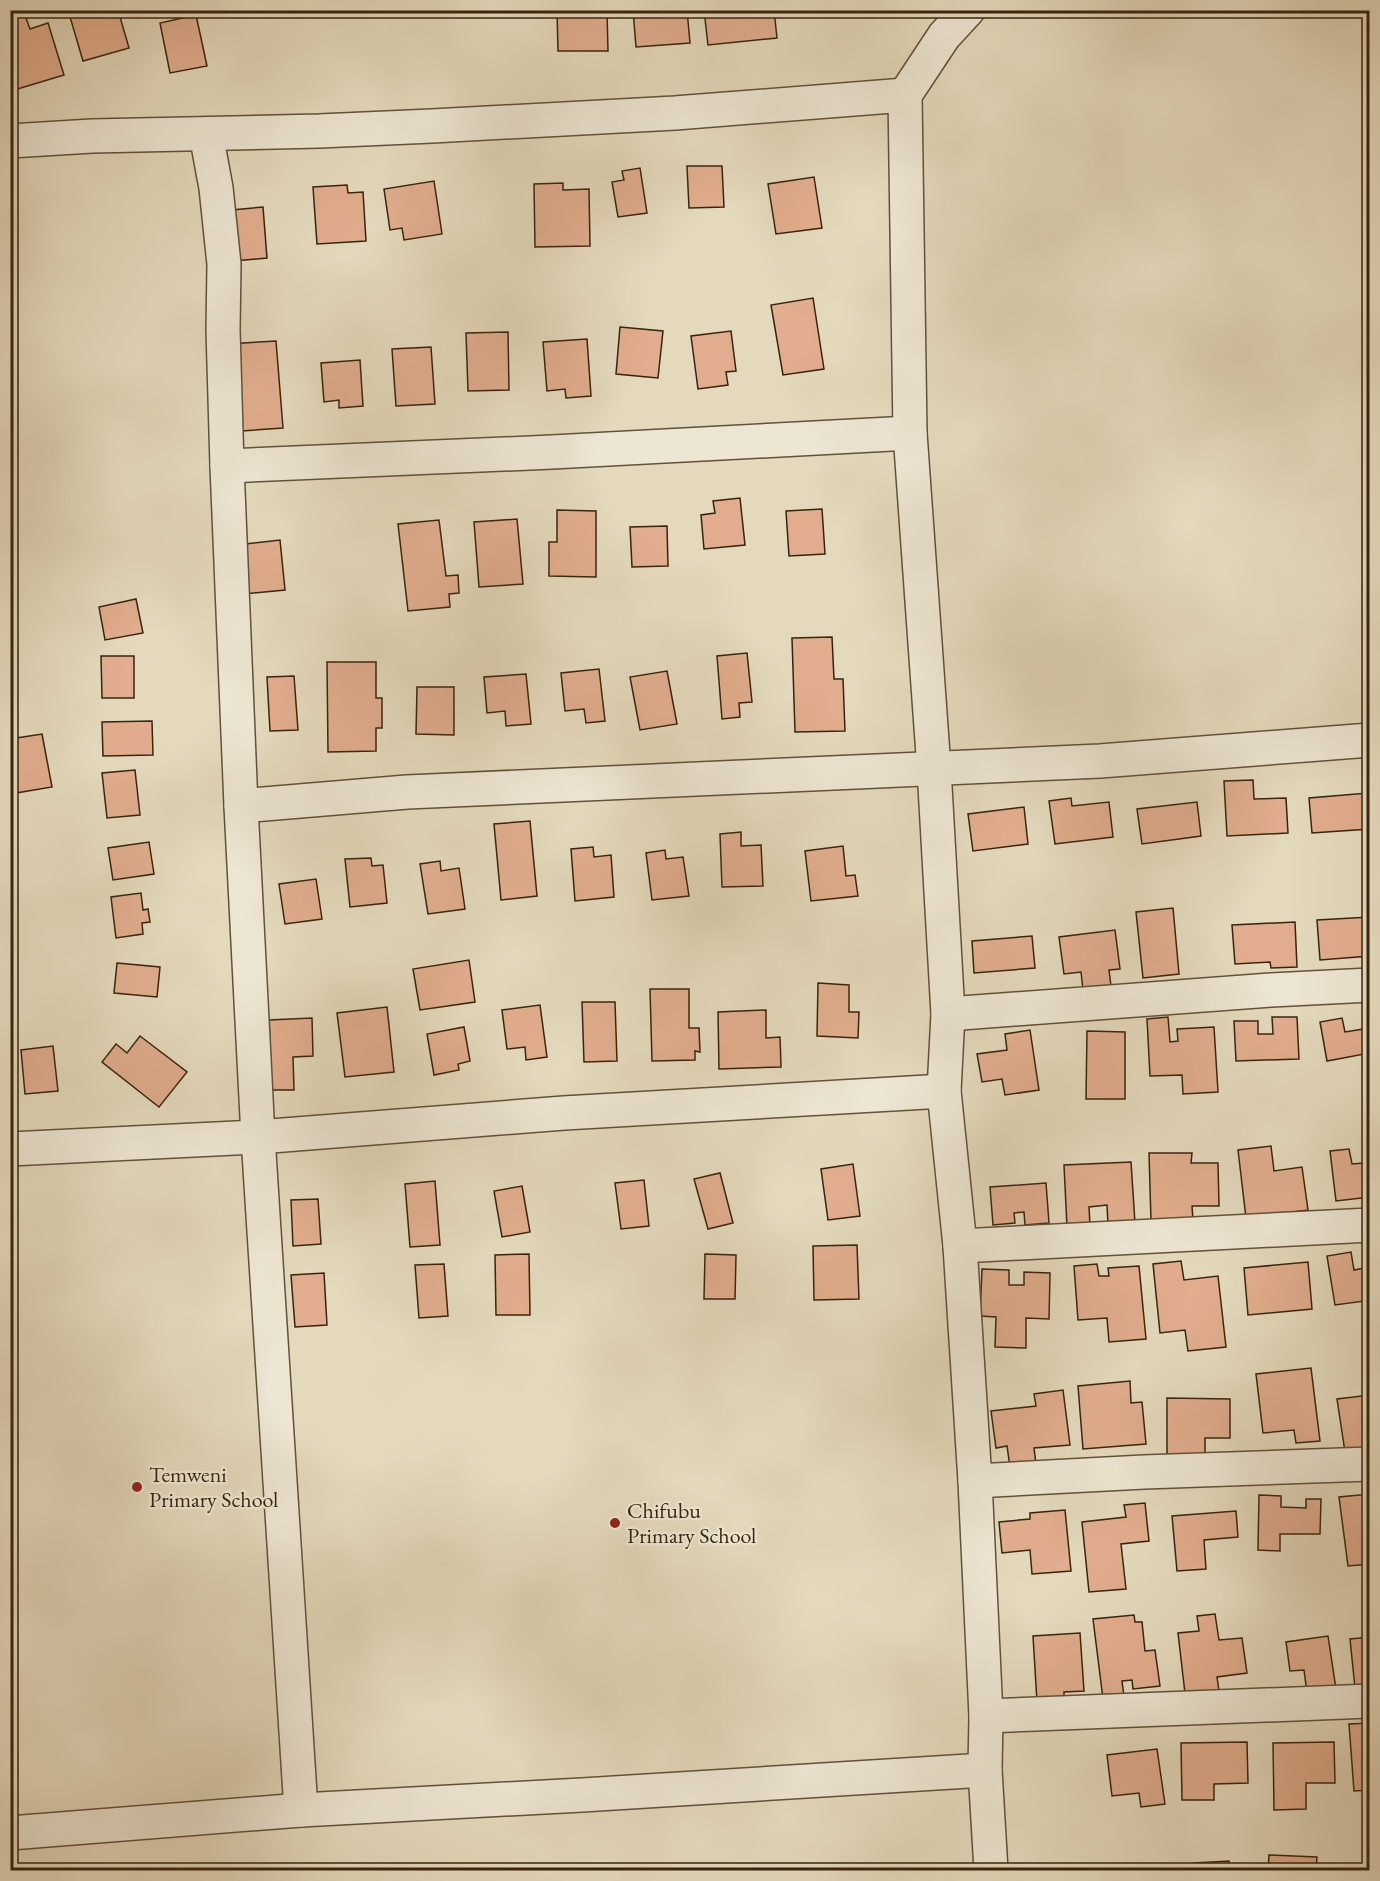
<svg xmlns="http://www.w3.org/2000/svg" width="1380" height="1881" font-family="'EB Garamond',serif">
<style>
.building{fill:#e1ad8e;stroke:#38240e;stroke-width:1.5}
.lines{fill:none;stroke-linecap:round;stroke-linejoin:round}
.minor-casing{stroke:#63513a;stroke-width:36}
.minor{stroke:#ede6d3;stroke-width:33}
.poi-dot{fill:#8f2418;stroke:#ede6d3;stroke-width:2}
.labels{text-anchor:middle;stroke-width:4.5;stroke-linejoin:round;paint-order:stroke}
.poi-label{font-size:22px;fill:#38240e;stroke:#ede6d3;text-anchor:start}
</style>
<rect width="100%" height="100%" fill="#e4d9bc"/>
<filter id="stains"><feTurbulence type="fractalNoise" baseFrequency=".00333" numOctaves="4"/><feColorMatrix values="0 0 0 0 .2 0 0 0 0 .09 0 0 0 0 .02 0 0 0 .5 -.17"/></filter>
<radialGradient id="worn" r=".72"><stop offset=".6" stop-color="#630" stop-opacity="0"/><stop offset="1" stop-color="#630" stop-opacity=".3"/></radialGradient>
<g class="building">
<path d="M 10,10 L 23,10 L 30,29 L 48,23 L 64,75 L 14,90 L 10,79 Z"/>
<path d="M 68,10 L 118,10 L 129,48 L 83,61 Z"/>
<path d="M 255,10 L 308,10 L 255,15 Z"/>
<path d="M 557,10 L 607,10 L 608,51 L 558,51 Z"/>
<path d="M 633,10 L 687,10 L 690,43 L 636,47 Z"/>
<path d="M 704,10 L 774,10 L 777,38 L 708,45 Z"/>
<path d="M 196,15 L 207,66 L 170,73 L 160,23 Z"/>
<path d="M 687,166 L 722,166 L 724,207 L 689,208 Z"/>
<path d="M 640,168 L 647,213 L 618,217 L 612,182 L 624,180 L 622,171 Z"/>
<path d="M 814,177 L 822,228 L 776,234 L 768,184 Z"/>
<path d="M 434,181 L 442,234 L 404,240 L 402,228 L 390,230 L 384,189 Z"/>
<path d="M 563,183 L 563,190 L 589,189 L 590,246 L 535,247 L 534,184 Z"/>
<path d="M 347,185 L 348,193 L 363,192 L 366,241 L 317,244 L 313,187 Z"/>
<path d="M 263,207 L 267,258 L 234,261 L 221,211 Z"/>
<path d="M 813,298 L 824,369 L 783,375 L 771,305 Z"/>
<path d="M 620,327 L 663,331 L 658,378 L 616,374 Z"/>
<path d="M 731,331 L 736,371 L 726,372 L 728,385 L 698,389 L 691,336 Z"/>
<path d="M 508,332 L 509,390 L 468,391 L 466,333 Z"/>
<path d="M 587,339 L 591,396 L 566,398 L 565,389 L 547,391 L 543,342 Z"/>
<path d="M 276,341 L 283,428 L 242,431 L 226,344 Z"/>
<path d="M 431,347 L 435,404 L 396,406 L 392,349 Z"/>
<path d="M 360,360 L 363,406 L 339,408 L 339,400 L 324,402 L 321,363 Z"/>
<path d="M 740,498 L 745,545 L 704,549 L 701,515 L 715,513 L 713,501 Z"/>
<path d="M 822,509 L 825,554 L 789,556 L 786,511 Z"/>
<path d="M 557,510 L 596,511 L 596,577 L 549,576 L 549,542 L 557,542 Z"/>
<path d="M 517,519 L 523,584 L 479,587 L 474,522 Z"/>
<path d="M 439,520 L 446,576 L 458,575 L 459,593 L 449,594 L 450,607 L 408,611 L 398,524 Z"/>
<path d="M 667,526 L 668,566 L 632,567 L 630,527 Z"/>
<path d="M 280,540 L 285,590 L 242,594 L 237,545 Z"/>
<path d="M 136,599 L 143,633 L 105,640 L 99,607 Z"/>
<path d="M 832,637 L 834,679 L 843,679 L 845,731 L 795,732 L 792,638 Z"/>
<path d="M 747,653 L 752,702 L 739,703 L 740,717 L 722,719 L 717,656 Z"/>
<path d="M 101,656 L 134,656 L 134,698 L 102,698 Z"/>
<path d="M 327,662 L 376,662 L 376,698 L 382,698 L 382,728 L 376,728 L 376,751 L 328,752 Z"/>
<path d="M 599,669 L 605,721 L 586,723 L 584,709 L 565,711 L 561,673 Z"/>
<path d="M 667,671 L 677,724 L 640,730 L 630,677 Z"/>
<path d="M 526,674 L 531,724 L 506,726 L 505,711 L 487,713 L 484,677 Z"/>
<path d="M 294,676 L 298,730 L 270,731 L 267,677 Z"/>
<path d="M 417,687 L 454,687 L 454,735 L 416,734 Z"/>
<path d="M 152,721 L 153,755 L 103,756 L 102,722 Z"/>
<path d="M 42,734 L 52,787 L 10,794 L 10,739 Z"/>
<path d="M 135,770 L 140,815 L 107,818 L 102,773 Z"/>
<path d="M 1253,780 L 1254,799 L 1286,798 L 1288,833 L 1227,836 L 1224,781 Z"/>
<path d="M 1368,793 L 1370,829 L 1312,833 L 1309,798 Z"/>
<path d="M 1071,798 L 1072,806 L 1109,802 L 1113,837 L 1055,844 L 1049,801 Z"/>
<path d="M 1197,802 L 1201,836 L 1142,844 L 1137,809 Z"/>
<path d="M 1024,807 L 1028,844 L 973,851 L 968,814 Z"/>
<path d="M 530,821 L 537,896 L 501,900 L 494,824 Z"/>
<path d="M 741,832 L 741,846 L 761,845 L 763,886 L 722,887 L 720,834 Z"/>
<path d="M 149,842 L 154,874 L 113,880 L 108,848 Z"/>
<path d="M 843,846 L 846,876 L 855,875 L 858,896 L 811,901 L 805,851 Z"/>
<path d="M 593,847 L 594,857 L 611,855 L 614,897 L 575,901 L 571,849 Z"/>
<path d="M 665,850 L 666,859 L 683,857 L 689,896 L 652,900 L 646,853 Z"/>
<path d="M 371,858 L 372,866 L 383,865 L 387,903 L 350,907 L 345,859 Z"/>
<path d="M 440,861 L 441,871 L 459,868 L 465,909 L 428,914 L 420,864 Z"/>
<path d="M 316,879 L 322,919 L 285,924 L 279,884 Z"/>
<path d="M 141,893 L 143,910 L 148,909 L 150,922 L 142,923 L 143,934 L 116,938 L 111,897 Z"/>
<path d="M 1173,908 L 1179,974 L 1143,978 L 1136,912 Z"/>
<path d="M 1370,917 L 1370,956 L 1320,960 L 1317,920 Z"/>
<path d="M 1295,922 L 1297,967 L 1271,968 L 1270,962 L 1235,964 L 1232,925 Z"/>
<path d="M 1115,930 L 1120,969 L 1109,970 L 1111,986 L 1083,990 L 1081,972 L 1064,974 L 1059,937 Z"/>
<path d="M 1032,936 L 1035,968 L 974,973 L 972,941 Z"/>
<path d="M 469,960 L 475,1002 L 420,1010 L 413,969 Z"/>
<path d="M 117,963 L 160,967 L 157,997 L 114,993 Z"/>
<path d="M 818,983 L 849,985 L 849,1012 L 859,1012 L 858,1038 L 817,1036 Z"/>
<path d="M 650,989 L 689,989 L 689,1028 L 699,1028 L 700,1052 L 695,1051 L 695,1060 L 652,1061 Z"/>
<path d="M 582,1002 L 615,1002 L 617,1061 L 584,1062 Z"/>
<path d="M 540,1005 L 547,1057 L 526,1060 L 525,1047 L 507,1049 L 502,1010 Z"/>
<path d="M 387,1007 L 394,1072 L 345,1077 L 337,1013 Z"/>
<path d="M 766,1010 L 766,1038 L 780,1037 L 781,1067 L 719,1069 L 718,1012 Z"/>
<path d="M 1168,1017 L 1170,1042 L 1178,1041 L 1177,1029 L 1214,1027 L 1218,1092 L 1183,1094 L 1182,1075 L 1150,1076 L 1147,1019 Z"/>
<path d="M 1272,1017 L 1297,1017 L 1299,1059 L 1236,1061 L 1234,1021 L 1258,1021 L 1258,1034 L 1273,1034 Z"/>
<path d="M 312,1018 L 313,1056 L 293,1057 L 294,1090 L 272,1090 L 269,1020 Z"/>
<path d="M 1342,1018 L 1345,1032 L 1370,1028 L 1370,1053 L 1327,1061 L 1320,1022 Z"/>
<path d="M 464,1027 L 470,1061 L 458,1064 L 459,1070 L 434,1075 L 427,1034 Z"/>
<path d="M 1030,1030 L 1039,1090 L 1005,1095 L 1002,1079 L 982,1082 L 977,1054 L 1007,1050 L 1005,1034 Z"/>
<path d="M 1087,1031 L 1125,1032 L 1125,1099 L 1086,1099 Z"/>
<path d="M 140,1036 L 187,1072 L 159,1107 L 102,1062 L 116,1044 L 127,1053 Z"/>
<path d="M 53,1046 L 58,1091 L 25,1094 L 21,1050 Z"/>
<path d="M 1271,1146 L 1274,1171 L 1302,1167 L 1308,1210 L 1246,1218 L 1238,1150 Z"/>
<path d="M 1349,1149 L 1352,1164 L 1364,1163 L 1363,1157 L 1370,1156 L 1370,1197 L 1336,1201 L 1330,1151 Z"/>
<path d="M 1149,1153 L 1192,1153 L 1191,1163 L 1218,1163 L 1219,1206 L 1192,1206 L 1193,1220 L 1151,1221 Z"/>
<path d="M 1131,1162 L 1135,1223 L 1108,1224 L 1107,1205 L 1089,1207 L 1090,1226 L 1067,1227 L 1064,1165 Z"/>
<path d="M 853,1164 L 860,1216 L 828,1220 L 821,1169 Z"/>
<path d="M 720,1173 L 733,1223 L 708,1229 L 694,1179 Z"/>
<path d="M 644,1180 L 649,1226 L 621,1229 L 615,1183 Z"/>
<path d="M 435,1181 L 440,1245 L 410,1247 L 405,1184 Z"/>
<path d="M 1046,1183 L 1049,1223 L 1025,1225 L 1024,1212 L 1014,1213 L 1015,1223 L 993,1225 L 990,1187 Z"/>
<path d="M 522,1186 L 530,1232 L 502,1237 L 494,1191 Z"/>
<path d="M 318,1199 L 321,1244 L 293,1246 L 291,1200 Z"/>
<path d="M 857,1245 L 859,1299 L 814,1300 L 813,1246 Z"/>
<path d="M 1351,1252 L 1354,1270 L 1370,1267 L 1370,1320 L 1367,1320 L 1364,1301 L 1335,1305 L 1327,1256 Z"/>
<path d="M 529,1254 L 530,1315 L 496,1315 L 495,1255 Z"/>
<path d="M 705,1254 L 736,1255 L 735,1299 L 704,1299 Z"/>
<path d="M 1181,1261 L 1184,1280 L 1218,1276 L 1226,1347 L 1188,1351 L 1185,1330 L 1160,1333 L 1153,1264 Z"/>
<path d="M 1308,1262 L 1312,1309 L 1248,1315 L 1244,1268 Z"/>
<path d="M 444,1264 L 448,1316 L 419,1318 L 415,1265 Z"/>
<path d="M 1097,1264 L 1099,1276 L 1109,1276 L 1108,1268 L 1139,1266 L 1146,1339 L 1109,1342 L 1107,1318 L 1078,1320 L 1074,1266 Z"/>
<path d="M 982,1269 L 1009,1270 L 1009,1285 L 1024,1285 L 1024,1272 L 1050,1273 L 1049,1319 L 1026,1318 L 1026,1348 L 995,1347 L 996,1317 L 980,1316 Z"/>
<path d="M 324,1273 L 327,1325 L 295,1327 L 291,1275 Z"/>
<path d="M 1311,1368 L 1320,1441 L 1296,1443 L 1294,1430 L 1263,1433 L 1256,1374 Z"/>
<path d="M 1130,1381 L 1131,1403 L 1142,1402 L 1146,1444 L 1083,1449 L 1078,1386 Z"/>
<path d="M 1063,1390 L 1070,1445 L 1034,1448 L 1036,1464 L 1010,1467 L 1007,1446 L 996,1448 L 991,1411 L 1036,1406 L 1034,1394 Z"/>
<path d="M 1370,1395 L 1370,1448 L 1345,1452 L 1337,1399 Z"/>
<path d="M 1167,1398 L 1230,1399 L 1230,1438 L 1205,1438 L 1205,1455 L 1167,1455 Z"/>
<path d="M 1370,1494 L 1370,1564 L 1348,1566 L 1339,1497 Z"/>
<path d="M 1259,1495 L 1281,1496 L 1281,1507 L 1306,1508 L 1306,1499 L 1321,1499 L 1320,1534 L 1280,1534 L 1280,1551 L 1258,1550 Z"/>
<path d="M 1145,1503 L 1149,1541 L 1121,1544 L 1126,1589 L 1089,1592 L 1082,1522 L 1126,1517 L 1124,1505 Z"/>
<path d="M 1065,1510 L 1071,1571 L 1032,1574 L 1030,1550 L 1002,1553 L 999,1522 L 1030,1519 L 1030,1513 Z"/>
<path d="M 1236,1511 L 1238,1537 L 1204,1540 L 1206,1569 L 1177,1571 L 1172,1516 Z"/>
<path d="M 1215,1614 L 1219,1640 L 1242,1638 L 1247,1673 L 1217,1677 L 1220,1698 L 1186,1702 L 1178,1633 L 1199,1631 L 1197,1616 Z"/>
<path d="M 1134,1615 L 1135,1622 L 1142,1622 L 1145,1651 L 1155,1650 L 1160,1686 L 1133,1689 L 1132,1680 L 1122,1681 L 1124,1697 L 1103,1699 L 1093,1619 Z"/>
<path d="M 1080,1633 L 1084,1691 L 1064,1692 L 1064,1700 L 1037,1702 L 1033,1636 Z"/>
<path d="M 1328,1636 L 1336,1689 L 1307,1693 L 1304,1670 L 1290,1671 L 1286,1642 Z"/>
<path d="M 1370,1637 L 1370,1687 L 1355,1688 L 1350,1639 Z"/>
<path d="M 1370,1723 L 1370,1795 L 1369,1790 L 1354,1791 L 1349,1724 Z"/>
<path d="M 1247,1742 L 1248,1783 L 1214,1784 L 1214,1800 L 1182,1800 L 1181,1743 Z"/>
<path d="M 1334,1742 L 1335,1783 L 1306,1783 L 1306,1809 L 1274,1810 L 1273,1743 Z"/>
<path d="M 1157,1749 L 1165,1804 L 1141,1807 L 1139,1793 L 1112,1796 L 1107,1755 Z"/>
<path d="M 1269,1855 L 1317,1857 L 1316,1870 L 1268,1870 Z"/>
<path d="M 1229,1861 L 1230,1870 L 1195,1870 L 1194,1863 Z"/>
<path d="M 1134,1865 L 1135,1870 L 1107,1870 L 1107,1868 Z"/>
</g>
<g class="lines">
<g class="minor-casing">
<g id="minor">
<path d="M 968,10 L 944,36 L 905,95 L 910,433 L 934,769 L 948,1014 L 944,1091 L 960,1246 L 975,1481 L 986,1716 L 985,1770 L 991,1870"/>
<path d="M 206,134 L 216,188 L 224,264 L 223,330 L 227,466 L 241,806 L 258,1137 L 301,1810"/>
<path d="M 10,141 L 92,136 L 319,131 L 432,126 L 675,113 L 905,95"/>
<path d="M 227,466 L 552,452 L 910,433"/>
<path d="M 241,806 L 407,792 L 1100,761 L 1370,740"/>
<path d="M 948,1014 L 1271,990 L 1370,985"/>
<path d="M 10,1149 L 258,1137 L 564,1113 L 944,1091"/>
<path d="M 960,1246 L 1370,1225"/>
<path d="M 975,1481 L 1144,1472 L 1370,1464"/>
<path d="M 986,1716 L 1370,1701"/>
<path d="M 10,1833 L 301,1810 L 582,1795 L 985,1770"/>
</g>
</g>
<use href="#minor" class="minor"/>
</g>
<g class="poi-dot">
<circle cx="137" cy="1487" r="6"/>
<circle cx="615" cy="1523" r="6"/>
</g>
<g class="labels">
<g class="poi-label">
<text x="149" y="1482">Temweni<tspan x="149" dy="25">Primary School</tspan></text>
<text x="627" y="1518">Chifubu<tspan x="627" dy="25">Primary School</tspan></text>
</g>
</g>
<rect width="1380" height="1881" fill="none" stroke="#e4d9bc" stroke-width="36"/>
<rect x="12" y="12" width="1356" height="1857" fill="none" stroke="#38240e" stroke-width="3"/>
<rect x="18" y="18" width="1344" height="1845" fill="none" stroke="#38240e" stroke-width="1.5"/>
<rect width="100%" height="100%" filter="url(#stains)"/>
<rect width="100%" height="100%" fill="url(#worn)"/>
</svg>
